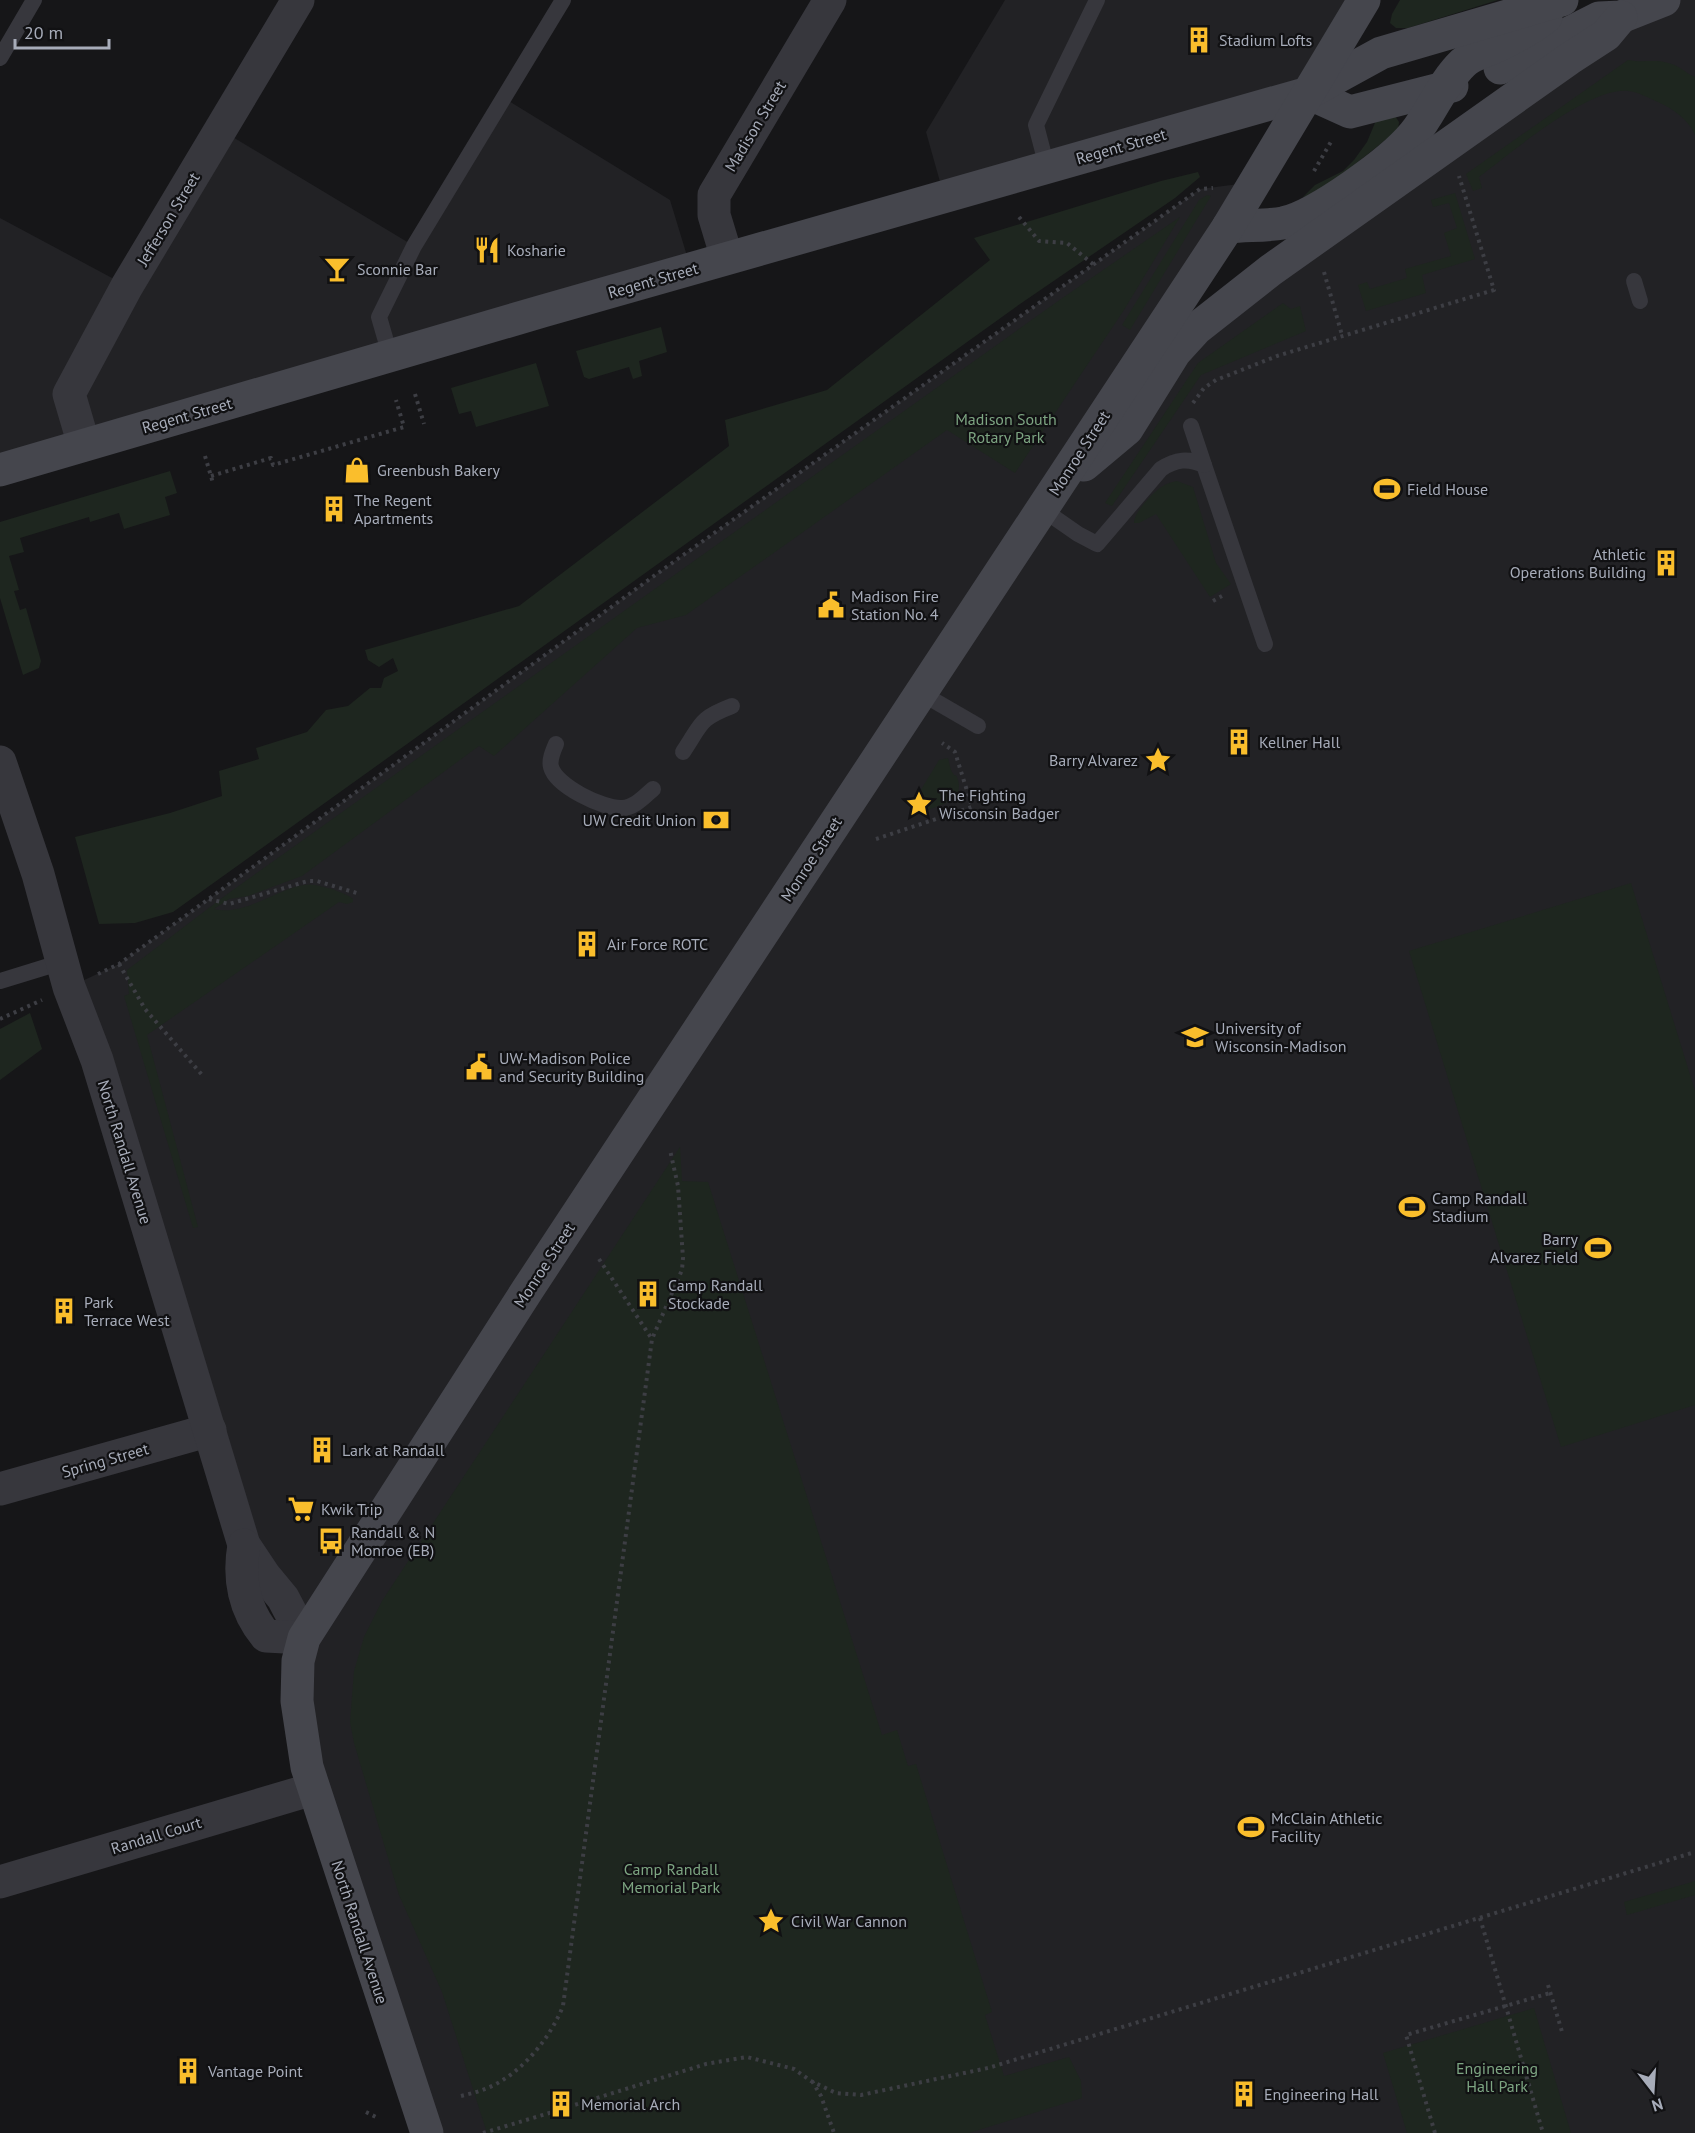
<svg xmlns="http://www.w3.org/2000/svg" width="1695" height="2133" font-family="'PT Sans',sans-serif">
<style>
.built{fill:#222225}
.green{fill:#1e261f}
.lines{fill:none;stroke-linecap:round;stroke-linejoin:round}
.path{stroke:#3d3e44;stroke-width:4;stroke-dasharray:3 4.5;stroke-linecap:butt}
.service{stroke:#37373d;stroke-width:16}
.minor{stroke:#37373d;stroke-width:33}
.tertiary{stroke:#37373d;stroke-width:33}
.secondary{stroke:#45464d;stroke-width:33}
.labels{text-anchor:middle;stroke-width:4.5;stroke-linejoin:round;paint-order:stroke}
.poi-label{font-size:16px;fill:#a7acb9;stroke:#111113;text-anchor:start}
.street-label{font-size:16px;fill:#a7acb9;stroke:#111113}
.park-label{font-size:16px;fill:#7da582;stroke:#111113}
</style>
<rect width="100%" height="100%" fill="#161618"/>
<g class="built">
<path d="M 1005,0 L 1364,0 L 1308,93 L 944,196 L 926,132 Z"/>
<path d="M 1664,0 L 1695,0 L 1695,2133 L 427,2133 L 264,1575 L 69,987 L 119,964 L 665,568 L 1200,189 L 1255,182 L 1210,254 L 1175,352 Z"/>
<path d="M 504,98 L 670,200 L 691,269 L 0,470 L 0,218 L 127,286 L 221,130 L 414,246 Z"/>
</g>
<g class="green">
<path d="M 1400,0 L 1498,0 L 1408,28 L 1396,28 L 1390,23 L 1392,14 Z"/>
<path d="M 1628,60 C 1642,63 1655,59 1668,63 C 1679,65 1685,73 1695,77 L 1695,135 C 1688,119 1673,109 1658,102 C 1649,98 1638,92 1628,91 C 1588,87 1511,153 1479,177 L 1482,188 L 1473,191 L 1466,174 Z"/>
<path d="M 1395,116 L 1399,122 L 1398,130 L 1315,196 L 1303,197 L 1315,185 L 1343,171 L 1354,160 L 1367,142 L 1377,118 Z"/>
<path d="M 1198,172 L 1200,177 L 1175,198 L 1020,304 L 173,912 L 135,923 L 99,924 L 75,837 L 170,813 L 222,796 L 219,771 L 259,759 L 256,748 L 307,732 L 326,710 L 348,706 L 370,688 L 381,688 L 384,678 L 398,671 L 393,658 L 379,667 L 368,660 L 365,650 L 519,606 L 729,446 L 725,420 L 827,390 L 990,260 L 974,238 L 1161,181 Z"/>
<path d="M 1455,193 L 1475,259 L 1422,275 L 1426,293 L 1366,311 L 1358,285 L 1367,282 L 1370,289 L 1407,278 L 1405,269 L 1451,256 L 1444,233 L 1457,228 L 1449,203 L 1433,207 L 1431,200 Z"/>
<path d="M 1207,195 L 1211,196 L 1130,330 L 1122,325 L 1199,200 Z"/>
<path d="M 1180,217 L 1124,310 L 1015,473 L 947,430 L 686,615 L 637,628 L 494,756 L 479,746 L 302,876 L 248,896 L 229,899 L 214,909 C 245,916 274,890 304,885 C 313,883 323,887 332,889 C 339,892 347,894 353,899 L 353,902 L 347,904 L 339,902 L 147,1035 L 198,1227 L 193,1228 L 124,996 L 129,994 L 127,970 L 226,895 L 1061,299 Z"/>
<path d="M 1283,303 L 1291,309 L 1300,306 L 1306,331 L 1201,375 L 1112,506 L 1105,503 L 1198,363 Z"/>
<path d="M 661,327 L 667,352 L 639,361 L 642,376 L 633,379 L 629,367 L 589,379 L 584,377 L 576,351 Z"/>
<path d="M 536,363 L 549,406 L 476,427 L 471,411 L 459,414 L 451,388 Z"/>
<path d="M 170,471 L 177,493 L 165,497 L 170,515 L 124,529 L 119,513 L 90,522 L 89,517 L 20,538 L 24,552 L 9,556 L 19,590 L 14,591 L 20,610 L 26,608 L 41,661 L 39,668 L 23,675 L 0,598 L 0,522 Z"/>
<path d="M 1177,481 L 1193,487 L 1216,563 L 1231,584 L 1210,597 L 1156,514 L 1139,523 L 1134,523 C 1134,512 1154,491 1163,486 C 1167,483 1173,482 1177,481 Z"/>
<path d="M 948,758 C 949,762 950,768 952,772 C 956,779 955,771 958,780 C 964,800 941,805 927,810 L 925,800 L 919,793 L 939,760 Z"/>
<path d="M 1631,883 L 1695,1091 L 1695,1405 L 1561,1447 L 1409,951 Z"/>
<path d="M 30,1013 L 42,1049 L 0,1080 L 0,1029 Z"/>
<path d="M 680,1147 L 682,1181 L 708,1182 L 882,1735 L 897,1730 L 908,1766 L 916,1764 L 992,2012 L 985,2015 L 1004,2076 L 1069,2057 L 1081,2081 L 1082,2098 L 969,2133 L 487,2133 L 442,1992 L 399,1895 L 354,1743 L 350,1722 L 354,1671 L 364,1637 L 382,1601 Z"/>
<path d="M 1695,1881 L 1695,1895 L 1627,1915 L 1624,1902 Z"/>
<path d="M 1534,2008 L 1571,2133 L 1407,2133 L 1383,2053 Z"/>
</g>
<g class="lines">
<g class="path">
<path d="M 1314,171 L 1332,140"/>
<path d="M 1019,217 L 1039,241 L 1067,243 L 1094,265"/>
<path d="M 1324,272 L 1342,335"/>
<path d="M 415,394 L 424,424"/>
<path d="M 1193,403 L 1204,388 L 1216,380 L 1277,356 L 1494,290 L 1459,176"/>
<path d="M 205,456 L 213,483"/>
<path d="M 211,476 L 271,458 L 273,465 L 404,427 L 396,400"/>
<path d="M 1213,601 L 1222,596"/>
<path d="M 876,839 L 972,807 L 955,752 L 942,743"/>
<path d="M 209,899 L 229,904 L 308,881 L 317,881 L 360,894"/>
<path d="M 119,964 L 145,1009 L 203,1076"/>
<path d="M 98,974 L 119,964 L 665,568 L 1200,189 L 1213,188"/>
<path d="M 0,1019 L 42,1000"/>
<path d="M 599,1259 L 652,1339"/>
<path d="M 1480,1918 L 1543,2133"/>
<path d="M 1548,1985 L 1563,2035"/>
<path d="M 812,2081 L 821,2096 L 834,2133"/>
<path d="M 461,2096 C 473,2093 485,2090 496,2084 C 526,2068 551,2036 563,2006 L 652,1339 L 682,1270 L 683,1258 L 678,1186 L 670,1150"/>
<path d="M 568,2107 L 706,2064 L 747,2057 L 794,2069 L 811,2081 L 836,2093 L 861,2095 L 988,2068 L 1695,1852"/>
<path d="M 366,2112 L 376,2117"/>
<path d="M 483,2133 L 556,2111"/>
<path d="M 1435,2133 L 1406,2035 L 1550,1993"/>
</g>
<g class="service">
<path d="M 0,58 L 34,0"/>
<path d="M 1047,167 L 1036,125 L 1097,0"/>
<path d="M 1634,281 L 1640,301"/>
<path d="M 390,355 L 379,317 L 414,246 L 563,0"/>
<path d="M 1204,465 L 1265,644"/>
<path d="M 1042,509 L 1078,534 L 1097,544 L 1161,469 C 1176,459 1188,458 1204,465 L 1191,426"/>
<path d="M 921,693 L 978,726"/>
<path d="M 556,744 C 553,751 549,760 551,767 C 556,786 603,809 622,808 C 634,808 644,797 653,789"/>
<path d="M 683,752 C 702,724 698,719 732,706"/>
<path d="M 0,981 L 62,962"/>
</g>
<g class="minor">
<path d="M 727,258 L 714,215 L 714,195 L 830,0"/>
<path d="M 84,445 L 69,394 L 127,286 L 298,0"/>
<path d="M 0,1489 L 210,1430"/>
<path d="M 0,1882 L 313,1789"/>
</g>
<g class="tertiary">
<path d="M 0,762 L 38,874 L 69,987 L 97,1060 L 244,1545 L 264,1575 L 283,1598 L 304,1638"/>
<path d="M 244,1545 C 238,1578 244,1610 266,1636 L 304,1638"/>
</g>
<g class="secondary">
<path d="M 1500,68 L 1599,18 L 1621,17 L 1664,0"/>
<path d="M 1308,93 L 1350,112 L 1452,86"/>
<path d="M 1228,227 C 1246,225 1265,226 1283,223 C 1316,216 1392,161 1414,134 C 1432,112 1442,83 1463,63 C 1473,53 1488,51 1499,45 C 1516,37 1532,28 1546,17"/>
<path d="M 1084,465 L 1127,429 L 1175,352 L 1196,329 L 1271,270 L 1569,59 L 1606,35 L 1621,17"/>
<path d="M 0,470 L 543,311 L 1308,93 L 1381,53 L 1562,0"/>
<path d="M 427,2133 L 307,1767 L 297,1701 L 298,1661 L 304,1638 L 528,1289 L 1228,227 L 1364,0"/>
</g>
</g>
<defs>
<g id="building-bare" transform="scale(2.07)"><path d="M-4-6H4V6H1V3H-1V6H-4ZM-2.5-4.3h1.7v1.8h-1.7ZM.8-4.3h1.7v1.8H.8ZM-2.5-1h1.7V.8h-1.7ZM.8-1h1.7V.8H.8Z" fill="#fabe2c" stroke="#111113" stroke-width="2.5" paint-order="stroke"/></g>
<g id="restaurant-bare" transform="scale(2.07)"><path d="M-5-6h1v4h1v-4h1v4h1v-4h1v5L-1.5 .5V6h-2V.5L-5-1ZM5-6V6H3V1.5H1.5Q1.5-4 5-6Z" fill="#fabe2c" stroke="#111113" stroke-width="2.5" paint-order="stroke"/></g>
<g id="bar-bare" transform="scale(2.07)"><path d="M-6-5H6L.8 .8V4.5H3.5V6h-7V4.5H-.8V.8Z" fill="#fabe2c" stroke="#111113" stroke-width="2.5" paint-order="stroke"/></g>
<g id="shop-bare" transform="scale(2.07)"><path d="M-5-2.5h2.3a2.7 3.5 0 0 1 5.4 0H5L5.5 6h-11ZM-1.5-2.5h3a1.5 2.3 0 0 0-3 0Z" fill="#fabe2c" stroke="#111113" stroke-width="2.5" paint-order="stroke"/></g>
<g id="stadium-bare" transform="scale(2.07)"><path d="M0-5a6.5 5 0 1 0 0 10a6.5 5 0 1 0 0-10ZM-3.5-1.8h7v3.6h-7Z" fill="#fabe2c" stroke="#111113" stroke-width="2.5" paint-order="stroke"/></g>
<g id="civic-bare" transform="scale(2.07)"><path d="M-.6-6.5H3V-4.5H.6V-3L4-1V1h2V6H-6V1h2V-1L-.6-3ZM-1.2 2.5V6h2.4V2.5Z" fill="#fabe2c" stroke="#111113" stroke-width="2.5" paint-order="stroke"/></g>
<g id="sight-bare" transform="scale(2.07)"><path d="M0-6L1.8-2.2L6-1.7L2.9 1.2L3.7 5.4L0 3.3L-3.7 5.4L-2.9 1.2L-6-1.7L-1.8-2.2Z" fill="#fabe2c" stroke="#111113" stroke-width="2.5" paint-order="stroke"/></g>
<g id="bank-bare" transform="scale(2.07)"><path d="M-6-4H6V4H-6ZM0-2.3a2.3 2.3 0 1 0 0 4.6a2.3 2.3 0 1 0 0-4.6Z" fill="#fabe2c" stroke="#111113" stroke-width="2.5" paint-order="stroke"/></g>
<g id="university-bare" transform="scale(2.07)"><path d="M0-5L7-2L0 1L-7-2ZM-4 1L0 2.5L4 1V4Q0 6-4 4Z" fill="#fabe2c" stroke="#111113" stroke-width="2.5" paint-order="stroke"/></g>
<g id="supermarket-bare" transform="scale(2.07)"><path d="M-6-5.5h2.5l.6 2H6L4.5 2H-2.5L-4.4-4H-6ZM-1.5 3.2a1.3 1.3 0 1 0 .1 0ZM3 3.2a1.3 1.3 0 1 0 .1 0Z" fill="#fabe2c" stroke="#111113" stroke-width="2.5" paint-order="stroke"/></g>
<g id="bus-bare" transform="scale(2.07)"><path d="M-5-6H5V4H4V6H2V4H-2V6H-4V4H-5ZM-3.5-4V0h7V-4ZM-3.5 1.2v1.5H-2V1.2ZM2 1.2v1.5H3.5V1.2Z" fill="#fabe2c" stroke="#111113" stroke-width="2.5" paint-order="stroke"/></g>
</defs>
<g fill-rule="evenodd">
<use href="#building-bare" x="1199" y="40"/>
<use href="#restaurant-bare" x="487" y="250"/>
<use href="#bar-bare" x="337" y="269"/>
<use href="#shop-bare" x="357" y="470"/>
<use href="#stadium-bare" x="1387" y="489"/>
<use href="#building-bare" x="334" y="509"/>
<use href="#building-bare" x="1666" y="563"/>
<use href="#civic-bare" x="831" y="605"/>
<use href="#building-bare" x="1239" y="742"/>
<use href="#sight-bare" x="1158" y="760"/>
<use href="#sight-bare" x="919" y="804"/>
<use href="#bank-bare" x="716" y="820"/>
<use href="#building-bare" x="587" y="944"/>
<use href="#university-bare" x="1195" y="1037"/>
<use href="#civic-bare" x="479" y="1067"/>
<use href="#stadium-bare" x="1412" y="1207"/>
<use href="#stadium-bare" x="1598" y="1248"/>
<use href="#building-bare" x="648" y="1294"/>
<use href="#building-bare" x="64" y="1311"/>
<use href="#building-bare" x="322" y="1450"/>
<use href="#supermarket-bare" x="301" y="1509"/>
<use href="#bus-bare" x="331" y="1541"/>
<use href="#stadium-bare" x="1251" y="1827"/>
<use href="#sight-bare" x="771" y="1921"/>
<use href="#building-bare" x="188" y="2071"/>
<use href="#building-bare" x="1244" y="2094"/>
<use href="#building-bare" x="561" y="2104"/>
</g>
<g class="labels">
<g class="poi-label">
<text x="1219" y="46">Stadium Lofts</text>
<text x="507" y="256">Kosharie</text>
<text x="357" y="275">Sconnie Bar</text>
<text x="377" y="476">Greenbush Bakery</text>
<text x="1407" y="495">Field House</text>
<text x="354" y="506">The Regent<tspan x="354" dy="18">Apartments</tspan></text>
<text x="1646" y="560" text-anchor="end">Athletic<tspan x="1646" dy="18">Operations Building</tspan></text>
<text x="851" y="602">Madison Fire<tspan x="851" dy="18">Station No. 4</tspan></text>
<text x="1259" y="748">Kellner Hall</text>
<text x="1138" y="766" text-anchor="end">Barry Alvarez</text>
<text x="939" y="801">The Fighting<tspan x="939" dy="18">Wisconsin Badger</tspan></text>
<text x="696" y="826" text-anchor="end">UW Credit Union</text>
<text x="607" y="950">Air Force ROTC</text>
<text x="1215" y="1034">University of<tspan x="1215" dy="18">Wisconsin-Madison</tspan></text>
<text x="499" y="1064">UW-Madison Police<tspan x="499" dy="18">and Security Building</tspan></text>
<text x="1432" y="1204">Camp Randall<tspan x="1432" dy="18">Stadium</tspan></text>
<text x="1578" y="1245" text-anchor="end">Barry<tspan x="1578" dy="18">Alvarez Field</tspan></text>
<text x="668" y="1291">Camp Randall<tspan x="668" dy="18">Stockade</tspan></text>
<text x="84" y="1308">Park<tspan x="84" dy="18">Terrace West</tspan></text>
<text x="342" y="1456">Lark at Randall</text>
<text x="321" y="1515">Kwik Trip</text>
<text x="351" y="1538">Randall &amp; N<tspan x="351" dy="18">Monroe (EB)</tspan></text>
<text x="1271" y="1824">McClain Athletic<tspan x="1271" dy="18">Facility</tspan></text>
<text x="791" y="1927">Civil War Cannon</text>
<text x="208" y="2077">Vantage Point</text>
<text x="1264" y="2100">Engineering Hall</text>
<text x="581" y="2110">Memorial Arch</text>
</g>
<g class="street-label">
<text transform="translate(755 126) rotate(-59)" y="6">Madison Street</text>
<text transform="translate(1121 146) rotate(-16)" y="6">Regent Street</text>
<text transform="translate(168 219) rotate(-59)" y="6">Jefferson Street</text>
<text transform="translate(653 280) rotate(-16)" y="6">Regent Street</text>
<text transform="translate(187 415) rotate(-16)" y="6">Regent Street</text>
<text transform="translate(1079 453) rotate(-57)" y="6">Monroe Street</text>
<text transform="translate(811 859) rotate(-57)" y="6">Monroe Street</text>
<text transform="translate(125 1152) rotate(73)" y="6">North Randall Avenue</text>
<text transform="translate(544 1265) rotate(-57)" y="6">Monroe Street</text>
<text transform="translate(105 1460) rotate(-16)" y="6">Spring Street</text>
<text transform="translate(156 1835) rotate(-17)" y="6">Randall Court</text>
<text transform="translate(360 1932) rotate(72)" y="6">North Randall Avenue</text>
</g>
<g class="park-label">
<text x="1006" y="425">Madison South<tspan x="1006" dy="18">Rotary Park</tspan></text>
<text x="671" y="1875">Camp Randall<tspan x="671" dy="18">Memorial Park</tspan></text>
<text x="1497" y="2074">Engineering<tspan x="1497" dy="18">Hall Park</tspan></text>
</g>
</g>
<g transform="translate(1653 2091) rotate(163)" stroke="#111113" stroke-width="4.5" paint-order="stroke">
<path d="M0-4.5L10 22L0 15L-10 22Z" fill="#a7acb9"/>
<text y="-9" font-size="16" font-weight="bold" text-anchor="middle" fill="#a7acb9">N</text>
</g>
<path d="M15 39v9h94v-9" fill="none" stroke="#a7acb9" stroke-width="3"/>
<text x="24" y="39" font-size="18" fill="#a7acb9" stroke="#111113" stroke-width="4.5" paint-order="stroke">20 m</text>
</svg>
